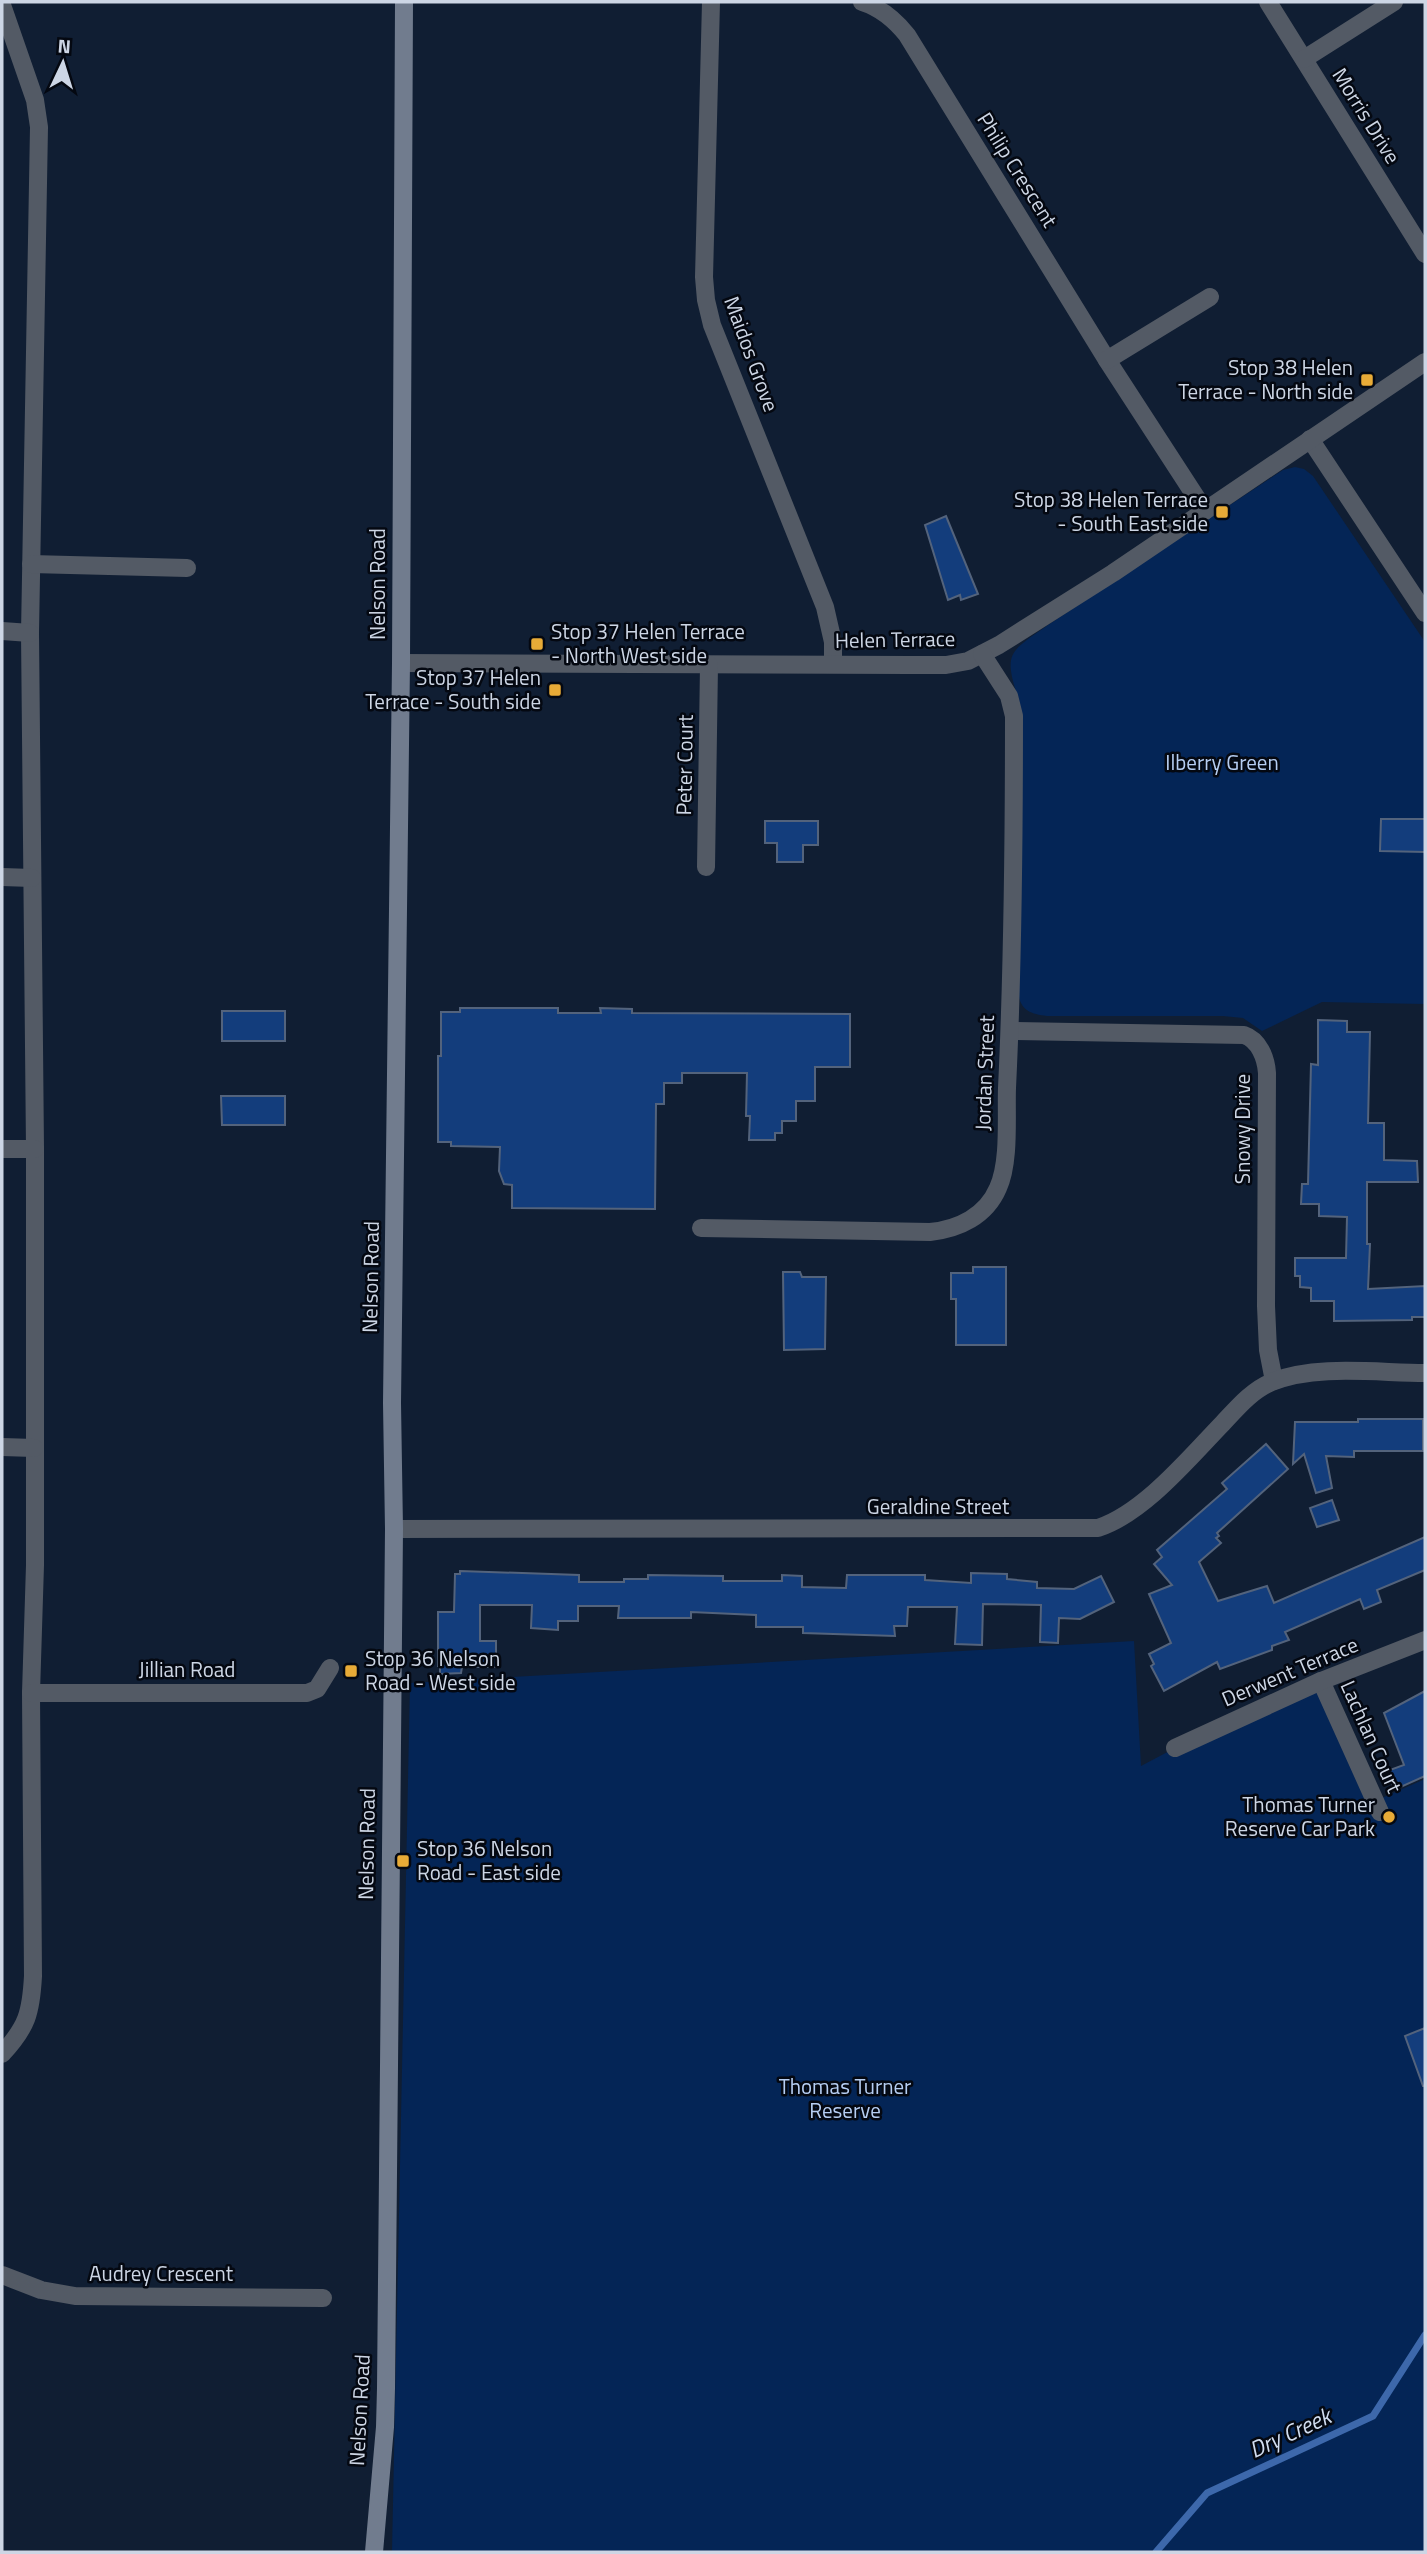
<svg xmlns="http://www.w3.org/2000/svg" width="1427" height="2554" font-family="'Titillium Web',sans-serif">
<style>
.green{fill:#042556}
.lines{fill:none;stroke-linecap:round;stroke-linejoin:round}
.stream{stroke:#3d68ab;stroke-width:7}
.building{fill:#133d7c;stroke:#53637c;stroke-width:2}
.street{stroke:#535a65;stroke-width:18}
.secondary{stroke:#717c8e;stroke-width:18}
.poi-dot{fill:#e8ab37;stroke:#040811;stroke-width:2.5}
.labels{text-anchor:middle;stroke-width:5;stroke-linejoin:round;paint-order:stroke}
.street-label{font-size:21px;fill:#cdd6e5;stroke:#040811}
.poi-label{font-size:21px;fill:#cdd6e5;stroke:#040811;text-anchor:end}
.park-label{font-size:21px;fill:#b6cef3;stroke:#040811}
.water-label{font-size:23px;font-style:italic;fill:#d1ddf0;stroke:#040811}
</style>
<rect width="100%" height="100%" fill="#101e33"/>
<g class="green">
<path d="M 1295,467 L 1304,469 L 1313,476 L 1425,642 L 1425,1004 L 1322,1002 L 1262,1031 L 1243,1018 L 1223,1016 L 1047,1016 C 1031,1014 1021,1011 1018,993 L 1018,697 C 1002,651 1012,651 1048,625 L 1283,470 Z"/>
<path d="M 1134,1641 L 1141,1766 L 1175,1748 L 1321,1681 L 1375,1801 L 1425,1779 L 1425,2552 L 392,2552 L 410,1683 Z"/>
</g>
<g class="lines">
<path class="stream" d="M 1156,2552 L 1207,2493 L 1373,2416 L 1425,2335"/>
</g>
<g class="building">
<path d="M 946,516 L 978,594 L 961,600 L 960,595 L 948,600 L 925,525 Z"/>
<path d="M 1381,819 L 1425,819 L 1425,852 L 1380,851 Z"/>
<path d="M 765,821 L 818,821 L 818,845 L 803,845 L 803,862 L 777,862 L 777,843 L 765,843 Z"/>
<path d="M 460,1008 L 558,1008 L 558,1013 L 601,1013 L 600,1008 L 632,1009 L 632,1013 L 850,1014 L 850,1067 L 815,1067 L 815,1101 L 796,1101 L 796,1121 L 782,1121 L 782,1133 L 775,1133 L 775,1140 L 749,1140 L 750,1116 L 746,1116 L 747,1073 L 682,1073 L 682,1083 L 664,1083 L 664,1104 L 656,1104 L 655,1209 L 512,1208 L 512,1185 L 504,1184 L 499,1171 L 500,1147 L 451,1146 L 451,1142 L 438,1142 L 438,1056 L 441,1056 L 441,1012 L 460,1012 Z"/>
<rect x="222" y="1011" width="63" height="30"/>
<path d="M 1318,1020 L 1347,1021 L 1347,1032 L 1370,1032 L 1368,1123 L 1384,1123 L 1384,1160 L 1417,1161 L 1418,1182 L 1367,1182 L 1367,1244 L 1370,1244 L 1368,1289 L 1425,1286 L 1425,1317 L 1412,1317 L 1412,1320 L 1334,1321 L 1334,1301 L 1311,1301 L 1311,1288 L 1300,1287 L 1300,1276 L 1295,1276 L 1295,1258 L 1346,1258 L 1347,1217 L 1319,1216 L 1319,1204 L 1301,1204 L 1302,1184 L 1308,1184 L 1311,1064 L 1318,1065 Z"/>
<path d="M 221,1096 L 285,1096 L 285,1125 L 222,1125 Z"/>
<path d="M 973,1267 L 1006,1267 L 1006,1345 L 956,1345 L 956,1299 L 951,1299 L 951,1273 L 973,1273 Z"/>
<path d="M 783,1272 L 800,1272 L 802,1277 L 826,1277 L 825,1349 L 784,1350 Z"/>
<path d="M 1358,1419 L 1423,1419 L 1423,1451 L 1354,1451 L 1354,1457 L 1326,1456 L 1332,1488 L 1316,1493 L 1304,1454 L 1293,1464 L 1295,1422 L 1358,1422 Z"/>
<path d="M 1266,1444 L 1288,1469 L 1217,1533 L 1219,1536 L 1216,1538 L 1221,1543 L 1199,1562 L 1218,1601 L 1267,1586 L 1274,1603 L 1425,1537 L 1425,1570 L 1377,1590 L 1381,1602 L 1364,1609 L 1360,1599 L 1285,1632 L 1289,1640 L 1272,1646 L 1272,1650 L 1220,1669 L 1217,1662 L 1164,1691 L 1151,1666 L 1154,1664 L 1149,1654 L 1171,1643 L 1149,1594 L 1172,1585 L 1154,1564 L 1162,1557 L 1157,1550 L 1227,1489 L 1222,1483 Z"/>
<path d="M 1332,1500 L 1339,1520 L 1317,1527 L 1310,1508 Z"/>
<path d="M 460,1571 L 579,1575 L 579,1582 L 624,1582 L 624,1579 L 648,1579 L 648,1575 L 723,1576 L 723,1581 L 782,1581 L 782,1575 L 802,1576 L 802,1587 L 846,1588 L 847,1575 L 925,1575 L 925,1580 L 971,1583 L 971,1573 L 1007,1574 L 1007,1579 L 1037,1582 L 1037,1588 L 1074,1589 L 1101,1576 L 1114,1602 L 1080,1619 L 1059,1618 L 1058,1643 L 1040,1642 L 1041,1605 L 983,1604 L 982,1645 L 955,1644 L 957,1607 L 908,1607 L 907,1626 L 894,1626 L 895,1636 L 803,1633 L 803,1627 L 756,1627 L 756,1615 L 691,1612 L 691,1618 L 618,1618 L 619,1606 L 578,1606 L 578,1621 L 558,1621 L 558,1630 L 531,1628 L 532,1605 L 480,1605 L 480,1641 L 496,1641 L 496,1667 L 462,1667 L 461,1673 L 440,1674 L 440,1666 L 438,1666 L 438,1612 L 454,1612 L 455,1574 L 460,1574 Z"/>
<path d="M 1425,1691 L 1425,1776 L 1394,1790 L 1387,1771 L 1404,1765 L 1384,1713 Z"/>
<path d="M 1425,2028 L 1425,2086 L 1423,2086 L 1405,2036 Z"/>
</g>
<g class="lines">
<g class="street">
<path d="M 711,2 L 704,277 L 706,300 L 712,325 L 825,607 L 833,642 L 833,664"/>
<path d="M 862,2 C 881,8 895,20 907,35 L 1107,360 L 1205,511"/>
<path d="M 1268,2 L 1425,254"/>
<path d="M 2,5 L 35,100 L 39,127 L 30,633 L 35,1149 L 35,1565 L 31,1693 L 33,1976 C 31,2013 27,2027 2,2054"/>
<path d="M 1304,59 L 1394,2"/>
<path d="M 1107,360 L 1210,297"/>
<path d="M 1310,439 L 1425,613"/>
<path d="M 31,564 L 187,568"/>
<path d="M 2,631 L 30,633"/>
<path d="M 401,663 L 911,665 L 946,665 L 968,661 L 999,645 L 1113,573 L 1425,362"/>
<path d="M 706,867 L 709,665"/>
<path d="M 2,877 L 32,878"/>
<path d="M 1010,1031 L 1244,1035 C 1259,1040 1266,1058 1267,1073 L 1266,1306 L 1268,1350 L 1274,1381"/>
<path d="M 2,1149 L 35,1149"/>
<path d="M 701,1228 L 930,1232 C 959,1229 986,1216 998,1188 C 1010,1162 1006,1117 1007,1088 C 1013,964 1014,840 1014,716 L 1009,696 L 982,654"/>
<path d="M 2,1447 L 34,1448"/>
<path d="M 394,1529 L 1098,1528 C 1144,1513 1189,1458 1223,1423 C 1237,1408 1252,1390 1272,1382 C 1316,1364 1378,1373 1425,1373"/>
<path d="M 1321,1681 L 1380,1812"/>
<path d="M 31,1693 L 307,1693 L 317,1689 L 330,1668"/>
<path d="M 1175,1748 L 1321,1681 L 1425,1640"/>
<path d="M 2,2275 L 41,2290 L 75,2296 L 323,2298"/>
</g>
<path class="secondary" d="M 374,2552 L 385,2427 L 386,2388 L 394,1529 L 392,1403 L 401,663 L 404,2"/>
</g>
<g class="poi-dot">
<rect x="1360" y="373" width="14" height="14" rx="3.5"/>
<rect x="1215" y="505" width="14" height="14" rx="3.5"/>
<rect x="530" y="637" width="14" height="14" rx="3.5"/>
<rect x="548" y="683" width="14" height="14" rx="3.5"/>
<rect x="344" y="1664" width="14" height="14" rx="3.5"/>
<circle cx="1389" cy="1817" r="7"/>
<rect x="396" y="1854" width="14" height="14" rx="3.5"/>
</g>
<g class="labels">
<g class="street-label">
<text transform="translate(1366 116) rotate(58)" y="7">Morris Drive</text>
<text transform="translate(1017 170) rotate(58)" y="7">Philip Crescent</text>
<text transform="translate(751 354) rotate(70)" y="7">Maidos Grove</text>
<text transform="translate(378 584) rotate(-90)" y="7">Nelson Road</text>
<text transform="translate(895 640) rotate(-1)" y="7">Helen Terrace</text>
<text transform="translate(685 765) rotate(-89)" y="7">Peter Court</text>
<text transform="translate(985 1073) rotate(-88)" y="7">Jordan Street</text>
<text transform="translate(1243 1129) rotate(-90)" y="7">Snowy Drive</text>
<text transform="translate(371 1277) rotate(-89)" y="7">Nelson Road</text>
<text x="938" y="1514">Geraldine Street</text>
<text x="187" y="1677">Jillian Road</text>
<text transform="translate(1290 1672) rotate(-23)" y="7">Derwent Terrace</text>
<text transform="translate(1371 1737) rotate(66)" y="7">Lachlan Court</text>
<text transform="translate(367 1844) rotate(-89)" y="7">Nelson Road</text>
<text x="161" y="2281">Audrey Crescent</text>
<text transform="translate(360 2410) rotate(-87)" y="7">Nelson Road</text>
</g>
<g class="poi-label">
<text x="1353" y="375">Stop 38 Helen<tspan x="1353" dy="24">Terrace - North side</tspan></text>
<text x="1208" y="507">Stop 38 Helen Terrace<tspan x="1208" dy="24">- South East side</tspan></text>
<text x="551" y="639" text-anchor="start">Stop 37 Helen Terrace<tspan x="551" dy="24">- North West side</tspan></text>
<text x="541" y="685">Stop 37 Helen<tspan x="541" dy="24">Terrace - South side</tspan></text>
<text x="365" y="1666" text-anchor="start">Stop 36 Nelson<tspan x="365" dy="24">Road - West side</tspan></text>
<text x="1375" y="1812">Thomas Turner<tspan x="1375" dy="24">Reserve Car Park</tspan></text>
<text x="417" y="1856" text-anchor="start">Stop 36 Nelson<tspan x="417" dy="24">Road - East side</tspan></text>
</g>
<g class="park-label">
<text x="1222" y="770">Ilberry Green</text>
<text x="845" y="2094">Thomas Turner<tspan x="845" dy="24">Reserve</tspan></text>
</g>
<g class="water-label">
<text transform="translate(1290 2433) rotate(-25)" y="8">Dry Creek</text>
</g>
</g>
<rect width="1427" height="2554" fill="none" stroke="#cdd6e5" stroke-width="7"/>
<g transform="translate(63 63) rotate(4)" stroke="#040811" stroke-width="5" paint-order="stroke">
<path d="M0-5L12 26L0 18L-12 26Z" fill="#cdd6e5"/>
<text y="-10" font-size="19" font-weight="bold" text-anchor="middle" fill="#cdd6e5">N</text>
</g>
</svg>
